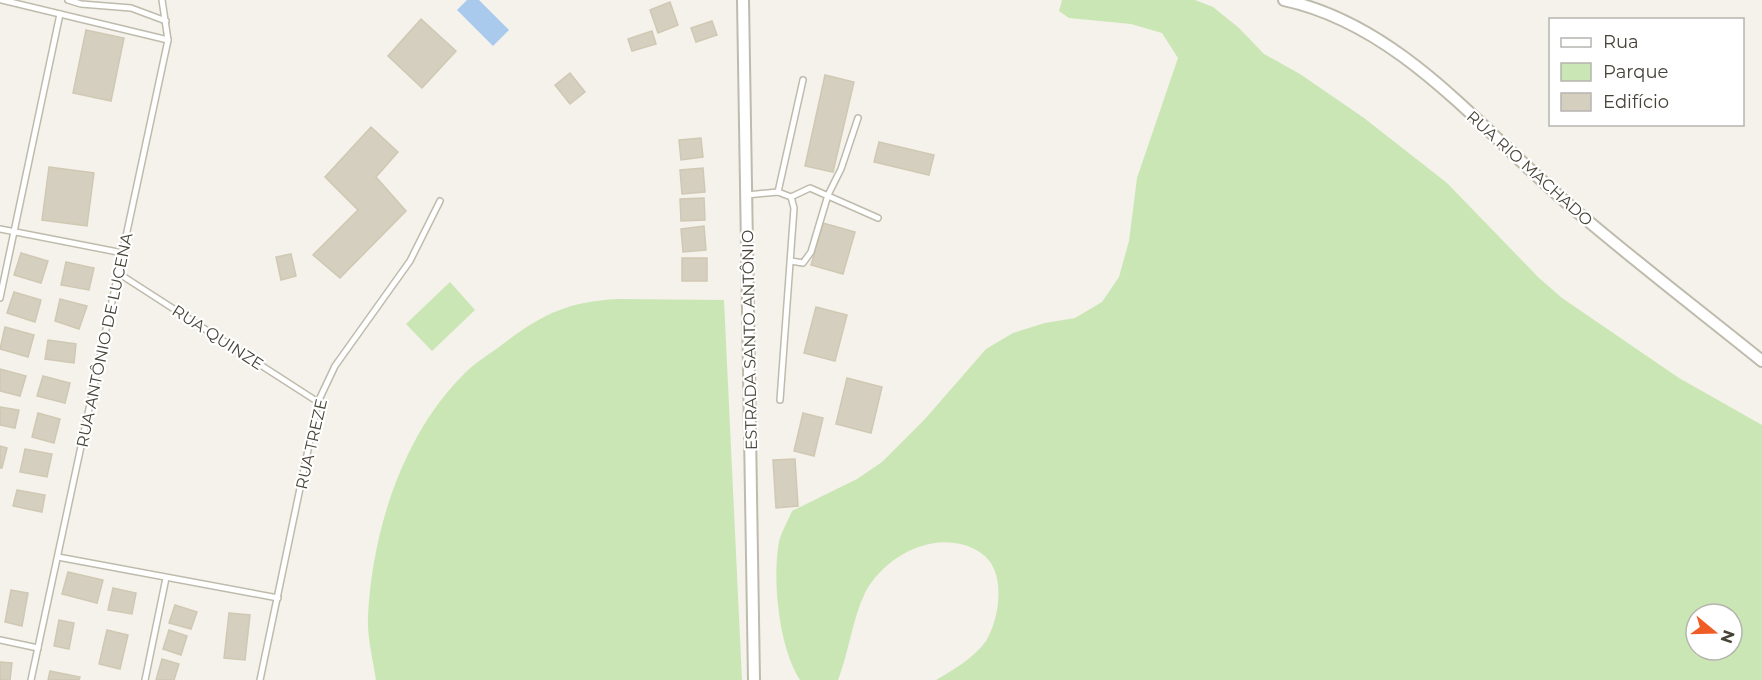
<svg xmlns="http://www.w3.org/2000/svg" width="1762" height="680" font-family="Montserrat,sans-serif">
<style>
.green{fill:#cae6b5;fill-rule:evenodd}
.water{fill:#a9c9ed}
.building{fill:#d5cfbf;stroke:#d0c8b3;stroke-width:1.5}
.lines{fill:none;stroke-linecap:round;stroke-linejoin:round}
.service-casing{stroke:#bfbbac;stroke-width:8}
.minor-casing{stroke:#bfbbac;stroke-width:14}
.service{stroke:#fff;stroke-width:5}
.minor{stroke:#fff;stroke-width:10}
.labels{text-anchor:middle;stroke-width:4.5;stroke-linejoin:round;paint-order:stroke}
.street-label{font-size:16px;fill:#474338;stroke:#fff}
</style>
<rect width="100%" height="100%" fill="#f4f2ea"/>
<g class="green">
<path d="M 1062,0 L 1195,0 L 1213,7 L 1239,28 L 1264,54 L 1300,74 L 1364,118 L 1447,183 L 1539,278 L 1562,298 L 1679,378 L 1762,425 L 1762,680 L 936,680 C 953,670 974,658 986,641 C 1000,618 1007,570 981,553 C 941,526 885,554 865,593 C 852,620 849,652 838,680 L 800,680 C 779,648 772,580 779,542 C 781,532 788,521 792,511 L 857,479 L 882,462 L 925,419 L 986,349 L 1013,333 L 1045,323 L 1075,318 L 1102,302 L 1119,277 L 1129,241 L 1137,178 L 1178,58 L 1162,33 L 1131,24 L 1069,18 L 1059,11 ZM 1696,614 L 1732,614 L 1732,650 L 1696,650 Z"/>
<path d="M 450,282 L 475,310 L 432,351 L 406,324 Z"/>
<path d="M 618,299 L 724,300 L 742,680 L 376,680 C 373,660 367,637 368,617 C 372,531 403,433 466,372 C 475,363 488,355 499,347 C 541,315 565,302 618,299 Z"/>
</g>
<path class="water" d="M 467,0 L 479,0 L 509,30 L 493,46 L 457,10 Z"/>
<g class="building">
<path d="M 670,2 L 678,25 L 658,33 L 650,10 Z"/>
<path d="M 421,19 L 456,51 L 422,88 L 388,56 Z"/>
<path d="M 712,21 L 717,35 L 696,42 L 691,28 Z"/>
<path d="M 86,30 L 124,38 L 111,101 L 73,93 Z"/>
<path d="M 652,31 L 656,44 L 632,51 L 628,39 Z"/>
<path d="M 570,73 L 585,92 L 570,104 L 555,85 Z"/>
<path d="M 825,75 L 854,82 L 833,172 L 805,166 Z"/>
<path d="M 371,127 L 398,152 L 376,177 L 406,211 L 340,278 L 313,255 L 358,210 L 325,177 Z"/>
<path d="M 701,138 L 703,157 L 681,160 L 679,140 Z"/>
<path d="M 879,142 L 934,155 L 929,175 L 874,162 Z"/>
<path d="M 49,167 L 94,173 L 87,226 L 42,220 Z"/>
<path d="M 703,168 L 705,192 L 682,194 L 680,170 Z"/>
<path d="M 704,198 L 705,220 L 681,221 L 680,199 Z"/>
<path d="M 823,223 L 855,232 L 843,274 L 811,265 Z"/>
<path d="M 704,226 L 706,250 L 683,252 L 681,229 Z"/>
<path d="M 21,253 L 48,261 L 41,283 L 14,275 Z"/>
<path d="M 291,254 L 296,276 L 281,280 L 276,257 Z"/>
<rect x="682" y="258" width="25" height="23"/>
<path d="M 66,262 L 94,268 L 89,290 L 61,285 Z"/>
<path d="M 14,292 L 41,300 L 35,322 L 7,313 Z"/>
<path d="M 60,299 L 87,306 L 79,329 L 55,321 Z"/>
<path d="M 816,307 L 847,315 L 835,361 L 804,353 Z"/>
<path d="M 5,327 L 34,335 L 28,357 L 0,349 Z"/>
<path d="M 48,340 L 76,344 L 74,363 L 45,359 Z"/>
<path d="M 0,369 L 26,376 L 20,396 L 0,391 Z"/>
<path d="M 43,376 L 70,383 L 65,403 L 37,396 Z"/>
<path d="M 847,378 L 882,387 L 871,433 L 836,424 Z"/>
<path d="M 0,407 L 19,410 L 15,428 L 0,425 Z"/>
<path d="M 38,413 L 60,419 L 54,443 L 32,437 Z"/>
<path d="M 803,413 L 823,418 L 814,456 L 794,451 Z"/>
<path d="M 0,446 L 7,448 L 2,468 L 0,468 Z"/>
<path d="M 25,449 L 52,454 L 47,477 L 20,472 Z"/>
<path d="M 795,459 L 798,506 L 776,508 L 773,460 Z"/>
<path d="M 17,490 L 45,495 L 42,512 L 13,506 Z"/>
<path d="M 68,572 L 103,580 L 97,603 L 62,594 Z"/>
<path d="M 113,588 L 136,593 L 132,614 L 108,610 Z"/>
<path d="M 11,590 L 28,593 L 22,626 L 5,622 Z"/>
<path d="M 175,605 L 197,612 L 191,629 L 169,623 Z"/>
<path d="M 229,613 L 250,615 L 245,660 L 224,658 Z"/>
<path d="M 59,620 L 74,623 L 69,649 L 54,646 Z"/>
<path d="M 107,630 L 128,635 L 120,669 L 99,664 Z"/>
<path d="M 169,630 L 187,636 L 181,655 L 163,649 Z"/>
<path d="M 162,659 L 179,664 L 174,680 L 156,680 Z"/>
<path d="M 0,662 L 12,663 L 10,680 L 0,680 Z"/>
<path d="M 50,671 L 80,677 L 79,680 L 48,680 Z"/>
</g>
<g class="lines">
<g class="service-casing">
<g id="service">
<path d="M 2,0 L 168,40"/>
<path d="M 68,0 L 81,4 L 131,8 L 166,21"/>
<path d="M 778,192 L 803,80"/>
<path d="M 747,195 L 778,192 L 791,197 L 794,208 L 780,400"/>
<path d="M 791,197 L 810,188 L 878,218"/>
<path d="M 0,229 L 123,253"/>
<path d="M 791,261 L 803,263 L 811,252 L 828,195 L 841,169 L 858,118"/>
<path d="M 118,273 L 318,402"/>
<path d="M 0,298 L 60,14"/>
<path d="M 58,557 L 278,598"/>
<path d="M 0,640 L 38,648"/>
<path d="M 31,680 L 168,40 L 162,0"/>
<path d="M 145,680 L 166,578"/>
<path d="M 260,680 L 318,402 L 335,366 L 410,261 L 440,201"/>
</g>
</g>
<g class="minor-casing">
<g id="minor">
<path d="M 743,0 L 754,680"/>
<path d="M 1284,0 C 1404,26 1484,134 1575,210 C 1636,262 1700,311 1762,361"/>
</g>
</g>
<use href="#service" class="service"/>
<use href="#minor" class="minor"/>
</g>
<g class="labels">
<g class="street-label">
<text transform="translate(1530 168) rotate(42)" y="6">RUA RIO MACHADO</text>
<text transform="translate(218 337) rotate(33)" y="6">RUA QUINZE</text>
<text transform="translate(104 340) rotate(-78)" y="6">RUA ANTÔNIO DE LUCENA</text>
<text transform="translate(749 340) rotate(-91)" y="6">ESTRADA SANTO ANTÔNIO</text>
<text transform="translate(311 444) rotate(-77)" y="6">RUA TREZE</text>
</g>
</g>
<rect x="1549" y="18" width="195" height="108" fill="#ffffff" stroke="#b5b4af" stroke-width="1.5"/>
<rect x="1561" y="38" width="30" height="9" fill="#ffffff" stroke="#b5b4af" stroke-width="1.5"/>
<text x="1603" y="48" font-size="18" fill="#474338">Rua</text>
<rect x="1561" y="63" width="30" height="18" fill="#cae6b5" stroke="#b5b4af" stroke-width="1.5"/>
<text x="1603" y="78" font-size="18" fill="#474338">Parque</text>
<rect x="1561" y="93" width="30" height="18" fill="#d5cfbf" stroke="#b5b4af" stroke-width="1.5"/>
<text x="1603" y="108" font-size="18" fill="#474338">Edifício</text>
<g transform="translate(1714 632) rotate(109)"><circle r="28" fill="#ffffff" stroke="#b5b4af" stroke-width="1.5"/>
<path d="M0-4.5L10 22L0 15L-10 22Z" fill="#ef5c25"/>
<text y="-9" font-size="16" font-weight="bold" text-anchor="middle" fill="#474338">N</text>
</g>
</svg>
